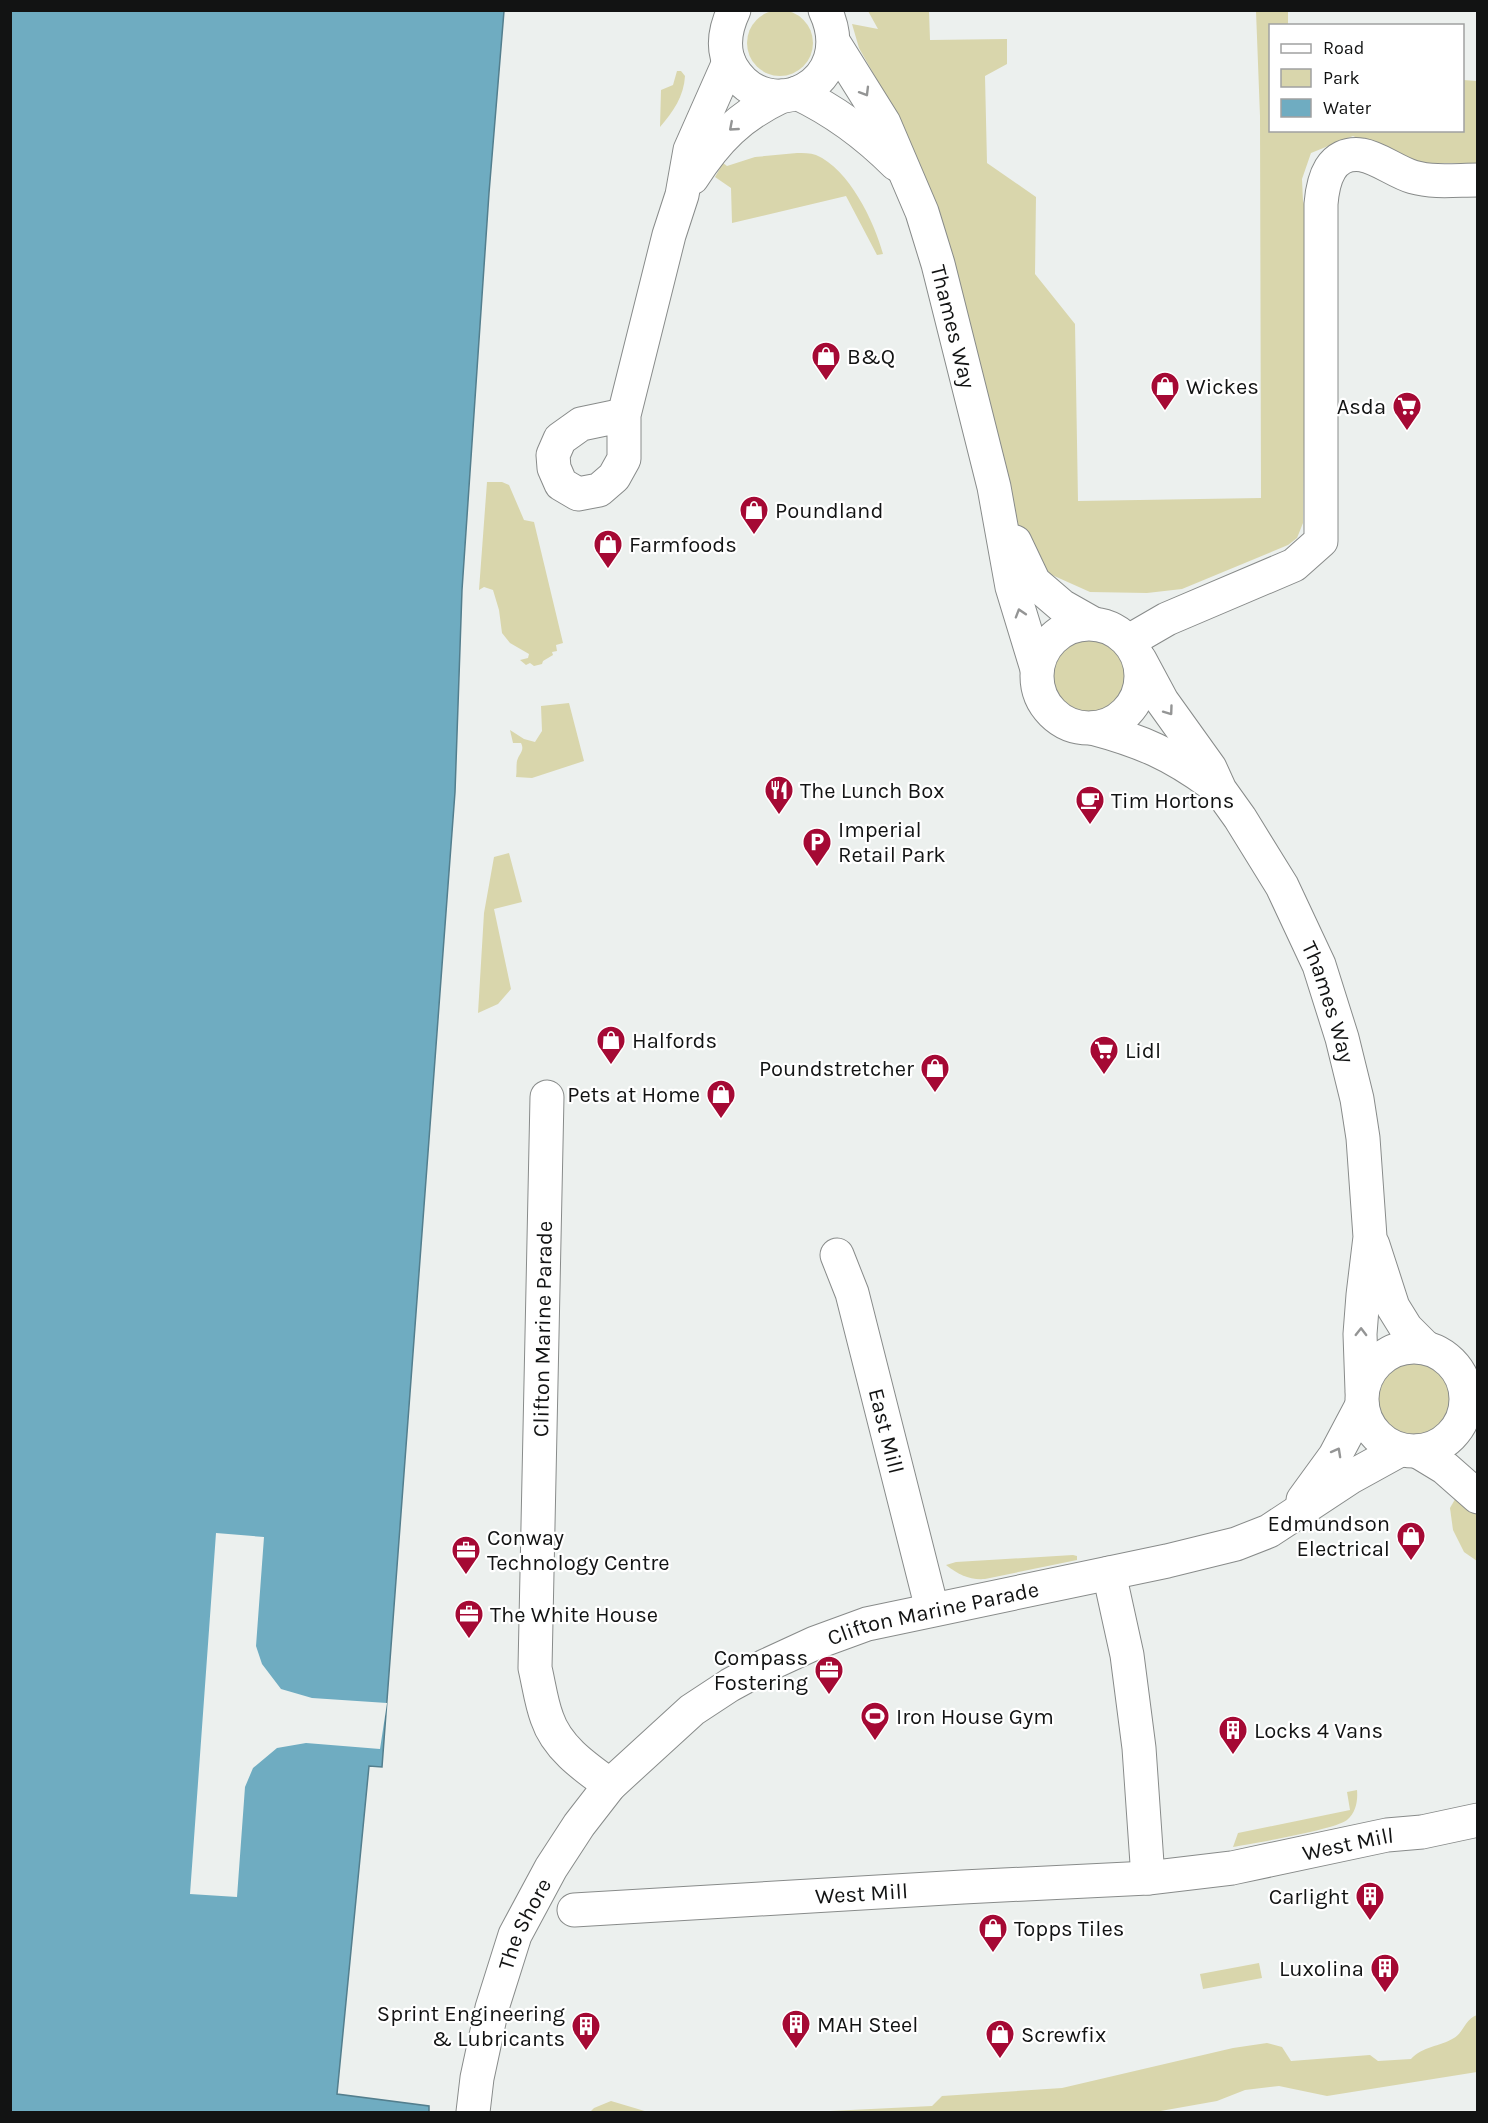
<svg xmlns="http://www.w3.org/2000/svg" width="1488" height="2123" font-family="Karla,sans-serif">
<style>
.green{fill:#d9d6ac}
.water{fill:#6facc1;stroke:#537e8d;stroke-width:1.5}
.pier{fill:#ecf0ee}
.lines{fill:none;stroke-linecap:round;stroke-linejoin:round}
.minor-casing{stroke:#888b8a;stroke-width:35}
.minor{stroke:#fff;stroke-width:33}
.oneway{stroke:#949595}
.labels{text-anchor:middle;stroke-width:4.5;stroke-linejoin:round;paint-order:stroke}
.street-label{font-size:22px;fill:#121313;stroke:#fff}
.poi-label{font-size:22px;fill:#121313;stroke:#fff;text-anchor:start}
</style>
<rect width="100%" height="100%" fill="#ecf0ee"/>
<g class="green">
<circle cx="780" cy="43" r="33"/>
<path d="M 868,11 L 929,11 L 930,40 L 1007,39 L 1007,64 L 985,76 L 987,163 L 1036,197 L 1035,274 L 1075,324 L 1078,501 L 1261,498 L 1260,116 L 1256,11 L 1288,11 L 1288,25 L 1270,26 L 1270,130 L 1462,130 L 1463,80 L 1477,81 L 1477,163 L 1411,163 L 1353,136 L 1311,153 L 1302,179 L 1303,201 L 1309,220 L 1304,235 L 1305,355 L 1303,523 L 1297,538 L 1288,545 L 1182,589 L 1147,593 L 1090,592 L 1052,575 L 1037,563 L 1021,536 L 1003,483 L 904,128 L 859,48 L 852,24 L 878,29 Z"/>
<path d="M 677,71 L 681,71 L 685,76 C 684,96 673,112 660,127 L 661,90 L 673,85 Z"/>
<path d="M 797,153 C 803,153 810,153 816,155 C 849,169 874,221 883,254 L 877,255 L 846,196 L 732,223 L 731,188 L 715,177 L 723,163 L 727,166 L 755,157 Z"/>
<path d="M 487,482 L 502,482 L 509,485 L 524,520 L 534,522 L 563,643 L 556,645 L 557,651 L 552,652 L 553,655 L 543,661 L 542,664 L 534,666 L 530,663 L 526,665 L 520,660 L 528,658 L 529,654 L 510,643 L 502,633 L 499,610 L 493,590 L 484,587 L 479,590 Z"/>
<circle cx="1089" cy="675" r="37"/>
<path d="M 569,703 L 584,761 L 532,778 L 516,777 C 517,772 516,766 517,761 C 519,753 525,751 521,743 L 513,743 L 510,730 L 524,739 L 535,742 L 542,731 L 541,706 Z"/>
<path d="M 509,853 L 522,902 L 494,909 L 511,989 L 498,1004 L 478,1013 L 484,913 L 494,857 Z"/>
<circle cx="1415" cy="1400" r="37"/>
<path d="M 1458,1494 L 1477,1515 L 1477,1561 L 1464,1552 L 1453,1530 L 1450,1508 Z"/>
<path d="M 1073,1555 L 1077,1556 L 1077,1560 L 985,1579 C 969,1580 959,1575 946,1565 L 956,1562 Z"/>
<path d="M 1357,1790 C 1358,1800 1356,1813 1347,1820 C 1334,1830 1254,1843 1233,1847 L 1238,1833 L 1350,1810 L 1347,1792 Z"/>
<path d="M 1259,1963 L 1262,1978 L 1203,1989 L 1200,1974 Z"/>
<path d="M 1477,2015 L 1477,2072 L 1327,2096 L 1279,2086 L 1245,2090 L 1217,2101 L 1155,2112 L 810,2112 L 932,2106 L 942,2096 L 1062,2088 L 1233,2048 L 1267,2043 L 1282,2047 L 1291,2061 L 1370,2055 L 1378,2061 L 1411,2059 C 1423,2046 1439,2047 1454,2038 C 1464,2032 1465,2019 1477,2015 Z"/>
<path d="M 611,2101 L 648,2112 L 590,2112 L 594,2108 Z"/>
</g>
<path class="water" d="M 11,11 L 504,11 L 489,193 L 462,590 L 455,792 L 382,1767 L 369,1766 L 337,2094 L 429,2106 L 429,2112 L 11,2112 Z"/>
<path class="pier" d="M 216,1533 L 264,1537 L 256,1646 L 262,1664 L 281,1689 L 312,1698 L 387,1703 L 380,1749 L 306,1743 L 277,1748 L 253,1768 L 245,1787 L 237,1897 L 190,1894 Z"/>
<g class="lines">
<g class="minor-casing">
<g id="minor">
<path d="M 734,10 C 725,29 721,49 732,68 C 768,128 860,84 825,10"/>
<path id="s1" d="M 834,43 L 884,123 L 922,212 L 938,264 L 994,487 L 1012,587 L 1037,669"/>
<path d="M 797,93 C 835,111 866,134 896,164"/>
<path d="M 692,178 C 717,139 740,116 782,96"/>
<path d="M 624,415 L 581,424 L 560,439 L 553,455 L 554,468 L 561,484 L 578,494 L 599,490 L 614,477 L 624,459 L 624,415 L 669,235 L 682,195 L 690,150 L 729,62"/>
<path d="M 1015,542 L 1034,582 L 1062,606 L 1092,623"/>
<circle cx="1089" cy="676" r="52"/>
<path d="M 1129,641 L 1167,619 L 1294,565 L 1321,541 L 1321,204 C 1323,180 1330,151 1362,155 C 1379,158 1396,172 1413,177 C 1434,183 1456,180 1478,180"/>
<path id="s2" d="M 1140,660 L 1162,701 L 1210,768 L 1220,790 L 1240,818 L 1282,886 L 1319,965 L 1342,1038 L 1357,1099 L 1363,1138 L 1370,1237 L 1363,1295 L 1360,1334 L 1362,1391"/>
<path d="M 1092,728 C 1141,741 1171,754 1212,784"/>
<path d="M 547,1097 L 535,1668 C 539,1685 541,1702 547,1718 C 557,1748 585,1767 610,1785"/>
<path d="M 1373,1245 L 1393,1307 L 1406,1328 L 1425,1347"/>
<path id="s3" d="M 837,1255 L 852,1293 L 932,1609"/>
<circle cx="1414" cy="1399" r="52"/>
<path d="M 1417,1451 L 1445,1468 L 1478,1497"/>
<path d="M 1303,1500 L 1335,1456 L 1362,1405"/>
<path d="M 1109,1573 L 1127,1655 L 1139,1748 L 1148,1878"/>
<path id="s4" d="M 574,1910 L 963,1887 L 1148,1878 L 1232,1868 L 1387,1835 L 1422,1832 L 1478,1820"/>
<path id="s5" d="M 473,2112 L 477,2078 L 492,2008 L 515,1935 L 551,1868 L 579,1825 L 610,1785 L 692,1710 L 730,1685 L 765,1666 L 815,1643 L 867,1624 L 1167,1561 L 1236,1544 L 1269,1531 L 1351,1477 L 1400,1450"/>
</g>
</g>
<use href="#minor" class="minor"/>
</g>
<defs><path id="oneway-chevron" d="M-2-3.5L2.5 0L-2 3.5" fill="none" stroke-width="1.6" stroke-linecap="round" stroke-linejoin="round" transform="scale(1.5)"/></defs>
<g class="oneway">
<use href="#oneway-chevron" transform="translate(865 92) rotate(59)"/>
<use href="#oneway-chevron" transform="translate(733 127) rotate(139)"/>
<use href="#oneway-chevron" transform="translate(1020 613) rotate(-107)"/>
<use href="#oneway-chevron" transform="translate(1169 711) rotate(54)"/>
<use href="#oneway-chevron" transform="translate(1361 1332) rotate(-89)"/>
<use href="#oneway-chevron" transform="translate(1337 1452) rotate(-61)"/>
</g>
<defs>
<g id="shop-pin" transform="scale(1.5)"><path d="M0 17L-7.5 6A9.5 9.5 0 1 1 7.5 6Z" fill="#a50934" stroke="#fff"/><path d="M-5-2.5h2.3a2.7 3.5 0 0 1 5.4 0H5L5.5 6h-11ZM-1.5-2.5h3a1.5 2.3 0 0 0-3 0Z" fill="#fff"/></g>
<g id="supermarket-pin" transform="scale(1.5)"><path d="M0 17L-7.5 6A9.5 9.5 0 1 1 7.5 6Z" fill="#a50934" stroke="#fff"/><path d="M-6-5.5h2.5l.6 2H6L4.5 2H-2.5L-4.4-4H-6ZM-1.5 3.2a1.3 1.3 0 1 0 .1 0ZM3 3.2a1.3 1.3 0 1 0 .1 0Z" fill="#fff"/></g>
<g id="restaurant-pin" transform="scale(1.5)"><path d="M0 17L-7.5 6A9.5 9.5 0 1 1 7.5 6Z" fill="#a50934" stroke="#fff"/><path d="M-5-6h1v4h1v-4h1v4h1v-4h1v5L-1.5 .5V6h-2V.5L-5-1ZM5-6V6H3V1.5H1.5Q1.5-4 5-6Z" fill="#fff"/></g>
<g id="cafe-pin" transform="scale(1.5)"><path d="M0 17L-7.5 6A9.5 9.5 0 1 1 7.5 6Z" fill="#a50934" stroke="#fff"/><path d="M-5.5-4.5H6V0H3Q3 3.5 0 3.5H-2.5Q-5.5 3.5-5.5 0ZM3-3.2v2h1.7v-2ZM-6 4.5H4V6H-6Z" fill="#fff"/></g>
<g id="parking-pin" transform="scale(1.5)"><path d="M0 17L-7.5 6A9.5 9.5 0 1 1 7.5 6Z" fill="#a50934" stroke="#fff"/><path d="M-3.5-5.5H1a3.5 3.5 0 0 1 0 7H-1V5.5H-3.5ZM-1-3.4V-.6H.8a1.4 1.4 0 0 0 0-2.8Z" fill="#fff"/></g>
<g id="office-pin" transform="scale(1.5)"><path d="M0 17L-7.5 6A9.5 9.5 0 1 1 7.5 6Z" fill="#a50934" stroke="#fff"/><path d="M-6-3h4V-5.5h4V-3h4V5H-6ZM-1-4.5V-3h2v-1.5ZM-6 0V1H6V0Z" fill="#fff"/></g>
<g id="stadium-pin" transform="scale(1.5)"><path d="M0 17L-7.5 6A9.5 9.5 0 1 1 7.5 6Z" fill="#a50934" stroke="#fff"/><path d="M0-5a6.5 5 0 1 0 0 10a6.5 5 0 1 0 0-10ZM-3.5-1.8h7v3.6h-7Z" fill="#fff"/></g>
<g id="building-pin" transform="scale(1.5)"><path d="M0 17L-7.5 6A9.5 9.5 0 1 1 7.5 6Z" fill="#a50934" stroke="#fff"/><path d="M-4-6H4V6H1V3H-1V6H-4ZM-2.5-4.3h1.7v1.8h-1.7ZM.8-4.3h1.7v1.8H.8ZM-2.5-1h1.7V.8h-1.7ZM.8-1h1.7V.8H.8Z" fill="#fff"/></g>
</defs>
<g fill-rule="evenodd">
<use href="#shop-pin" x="826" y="356"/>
<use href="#shop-pin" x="1165" y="386"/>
<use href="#supermarket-pin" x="1407" y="406"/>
<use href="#shop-pin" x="754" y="510"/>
<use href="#shop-pin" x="608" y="544"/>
<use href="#restaurant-pin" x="779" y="790"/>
<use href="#cafe-pin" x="1090" y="800"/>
<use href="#parking-pin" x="817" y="842"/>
<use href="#shop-pin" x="611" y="1040"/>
<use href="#supermarket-pin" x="1104" y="1050"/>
<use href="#shop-pin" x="935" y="1068"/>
<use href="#shop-pin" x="721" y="1094"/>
<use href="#shop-pin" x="1411" y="1536"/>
<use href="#office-pin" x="466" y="1550"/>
<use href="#office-pin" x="469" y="1614"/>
<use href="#office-pin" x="829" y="1670"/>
<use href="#stadium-pin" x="875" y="1716"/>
<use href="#building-pin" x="1233" y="1730"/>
<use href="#building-pin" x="1370" y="1896"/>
<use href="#shop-pin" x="993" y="1928"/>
<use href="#building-pin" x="1385" y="1968"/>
<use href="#building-pin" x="796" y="2024"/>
<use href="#building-pin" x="586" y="2026"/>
<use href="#shop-pin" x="1000" y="2034"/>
</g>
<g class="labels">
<g class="street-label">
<text dy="8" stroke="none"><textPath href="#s1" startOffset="310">Thames Way</textPath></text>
<text dy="8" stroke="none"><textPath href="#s2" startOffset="393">Thames Way</textPath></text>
<text transform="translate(542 1329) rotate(-89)" y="8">Clifton Marine Parade</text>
<text dy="8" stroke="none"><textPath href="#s3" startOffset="183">East Mill</textPath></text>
<text dy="8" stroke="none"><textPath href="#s5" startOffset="734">Clifton Marine Parade</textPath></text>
<text dy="8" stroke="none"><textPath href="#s4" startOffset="778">West Mill</textPath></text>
<text dy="8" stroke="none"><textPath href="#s4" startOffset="288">West Mill</textPath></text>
<text dy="8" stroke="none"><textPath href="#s5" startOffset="196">The Shore</textPath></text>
</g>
<g class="poi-label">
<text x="847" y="364">B&amp;Q</text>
<text x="1186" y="394">Wickes</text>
<text x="1386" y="414" text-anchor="end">Asda</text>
<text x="775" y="518">Poundland</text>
<text x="629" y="552">Farmfoods</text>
<text x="800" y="798">The Lunch Box</text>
<text x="1111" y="808">Tim Hortons</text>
<text x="838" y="837">Imperial<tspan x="838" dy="25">Retail Park</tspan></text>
<text x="632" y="1048">Halfords</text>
<text x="1125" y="1058">Lidl</text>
<text x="914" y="1076" text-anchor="end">Poundstretcher</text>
<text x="700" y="1102" text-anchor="end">Pets at Home</text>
<text x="1390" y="1531" text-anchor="end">Edmundson<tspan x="1390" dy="25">Electrical</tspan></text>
<text x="487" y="1545">Conway<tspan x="487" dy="25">Technology Centre</tspan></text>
<text x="490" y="1622">The White House</text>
<text x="808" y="1665" text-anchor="end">Compass<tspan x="808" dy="25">Fostering</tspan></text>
<text x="896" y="1724">Iron House Gym</text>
<text x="1254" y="1738">Locks 4 Vans</text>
<text x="1349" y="1904" text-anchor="end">Carlight</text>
<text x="1014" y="1936">Topps Tiles</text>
<text x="1364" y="1976" text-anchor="end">Luxolina</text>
<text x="565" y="2021" text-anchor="end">Sprint Engineering<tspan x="565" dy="25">&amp; Lubricants</tspan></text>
<text x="817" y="2032">MAH Steel</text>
<text x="1021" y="2042">Screwfix</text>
</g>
</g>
<rect width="1488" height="2123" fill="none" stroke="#121313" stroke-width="24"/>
<rect x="1269" y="24" width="195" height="108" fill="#ffffff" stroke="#a0a1a1" stroke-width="1.5"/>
<rect x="1281" y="44" width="30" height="9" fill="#ffffff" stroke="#a0a1a1" stroke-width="1.5"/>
<text x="1323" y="54" font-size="18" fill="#121313">Road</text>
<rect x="1281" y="69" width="30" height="18" fill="#d9d6ac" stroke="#a0a1a1" stroke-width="1.5"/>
<text x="1323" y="84" font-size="18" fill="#121313">Park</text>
<rect x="1281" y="99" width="30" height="18" fill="#6facc1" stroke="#a0a1a1" stroke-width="1.5"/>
<text x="1323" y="114" font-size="18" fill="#121313">Water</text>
</svg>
